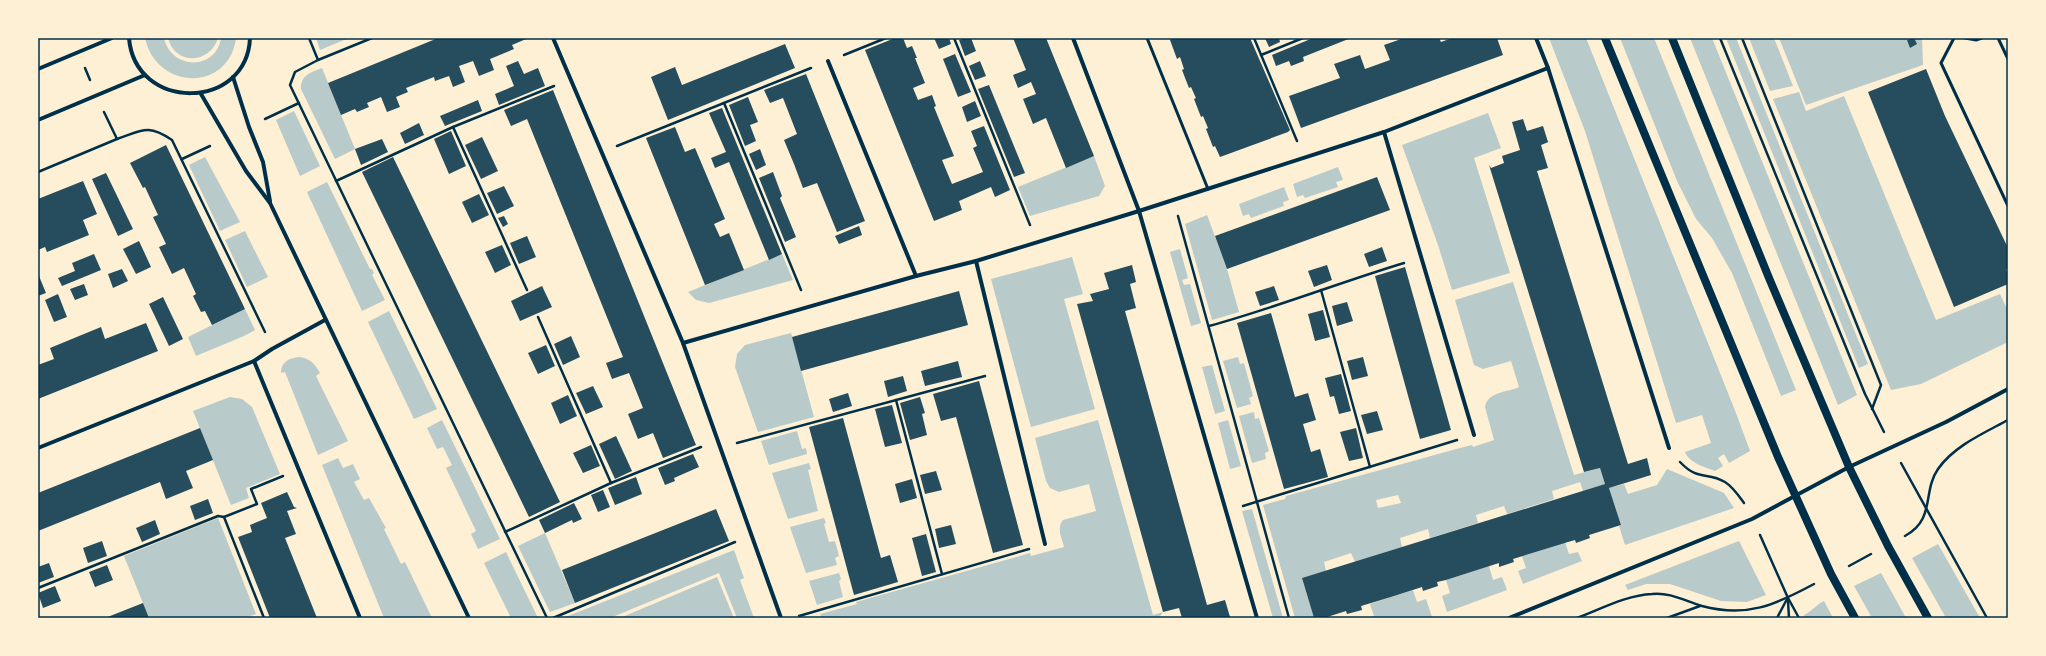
<svg xmlns="http://www.w3.org/2000/svg" width="2046" height="656" font-family="Helvetica,sans-serif">
<style>
.green{fill:#b9caca;fill-rule:evenodd}
.building{fill:#264d5e}
.lines{fill:none;stroke-linecap:round;stroke-linejoin:round}
.path{stroke:#003049;stroke-width:2.5}
.service{stroke:#003049;stroke-width:3}
.minor{stroke:#003049;stroke-width:4}
.secondary{stroke:#003049;stroke-width:8}
.neatline{fill:none;stroke:#003049;stroke-width:1.5}
</style>
<rect width="100%" height="100%" fill="#fdf0d5"/>
<g class="green">
<path d="M 145,38 L 164,38 C 171,70 216,71 221,38 L 236,38 C 229,93 156,90 145,38 Z"/>
<path d="M 168,38 L 218,38 C 210,64 175,66 168,38 Z"/>
<path d="M 316,38 L 349,38 L 320,50 Z"/>
<path d="M 1549,38 L 1586,38 L 1736,413 L 1750,451 L 1729,463 L 1724,454 L 1718,458 L 1723,466 L 1715,471 C 1705,467 1689,463 1685,452 L 1711,443 L 1702,415 L 1676,423 L 1585,131 Z"/>
<path d="M 1620,38 L 1654,38 L 1796,390 L 1781,396 L 1732,273 L 1712,238 L 1696,219 L 1677,181 Z"/>
<path d="M 1690,38 L 1712,38 L 1857,395 L 1838,405 Z"/>
<path d="M 1726,38 L 1736,38 L 1868,364 L 1859,368 Z"/>
<path d="M 1749,38 L 1774,38 L 1793,86 L 1770,91 Z"/>
<path d="M 1779,38 L 1922,38 L 1923,65 L 1806,105 Z"/>
<path d="M 322,68 L 355,149 L 335,159 L 301,89 C 300,75 312,72 322,68 Z"/>
<path d="M 1799,92 L 1806,111 L 1844,96 L 1936,320 L 2000,294 L 2008,311 L 2008,342 L 1921,384 L 1891,390 L 1773,99 Z"/>
<path d="M 294,111 L 320,166 L 300,176 L 276,120 Z"/>
<path d="M 1488,113 L 1501,148 L 1474,158 L 1510,273 L 1452,290 L 1438,245 L 1402,145 Z"/>
<path d="M 1094,156 L 1105,186 L 1099,196 L 1030,216 L 1018,187 Z"/>
<path d="M 205,157 L 240,222 L 220,231 L 189,165 Z"/>
<path d="M 1338,167 L 1343,180 L 1336,182 L 1338,187 L 1305,198 L 1303,195 L 1297,197 L 1293,184 Z"/>
<path d="M 327,182 L 370,269 L 372,269 L 374,273 L 372,275 L 385,300 L 362,311 L 307,192 Z"/>
<path d="M 1284,187 L 1289,200 L 1283,202 L 1284,206 L 1251,218 L 1249,214 L 1243,216 L 1239,204 Z"/>
<path d="M 1207,215 L 1227,269 L 1239,312 L 1212,320 L 1185,224 Z"/>
<path d="M 245,231 L 268,277 L 247,287 L 225,240 Z"/>
<path d="M 1180,249 L 1188,278 L 1182,280 L 1184,285 L 1190,284 L 1201,323 L 1191,326 L 1170,252 Z"/>
<path d="M 782,254 L 793,280 L 709,303 L 696,300 L 688,292 Z"/>
<path d="M 1072,257 L 1083,294 L 1064,299 L 1095,409 L 1031,427 L 991,279 Z"/>
<path d="M 1513,282 L 1574,475 L 1600,468 L 1605,484 L 1583,491 L 1580,482 L 1552,491 L 1554,499 L 1507,514 L 1504,506 L 1476,515 L 1478,523 L 1430,538 L 1428,529 L 1400,538 L 1402,547 L 1355,562 L 1351,553 L 1324,562 L 1326,571 L 1302,578 L 1314,618 L 1295,618 L 1263,505 L 1285,499 L 1286,496 L 1460,448 L 1472,445 L 1473,447 L 1494,440 L 1485,407 C 1487,392 1508,392 1519,387 L 1511,361 L 1483,369 L 1474,365 L 1455,300 ZM 1398,495 L 1401,503 L 1378,508 L 1376,500 Z"/>
<path d="M 245,309 L 255,330 L 244,336 L 196,356 L 188,337 Z"/>
<path d="M 389,311 L 437,409 L 414,419 L 368,322 Z"/>
<path d="M 791,333 L 814,417 L 758,432 L 735,367 L 737,354 L 745,345 Z"/>
<path d="M 299,357 C 310,358 315,364 320,373 L 316,376 L 348,441 L 318,455 L 285,372 L 281,373 C 281,362 289,358 299,357 Z"/>
<path d="M 1238,357 L 1240,364 L 1244,363 L 1253,396 L 1249,398 L 1251,404 L 1237,408 L 1223,361 Z"/>
<path d="M 1212,365 L 1225,411 L 1215,414 L 1202,367 Z"/>
<path d="M 230,397 L 242,399 L 252,407 L 280,474 L 246,488 L 249,498 L 231,505 L 193,411 Z"/>
<path d="M 1254,412 L 1255,419 L 1259,418 L 1269,451 L 1265,453 L 1266,459 L 1252,463 L 1239,416 Z"/>
<path d="M 442,420 L 500,539 L 478,549 L 471,534 L 476,531 L 446,468 L 452,465 L 443,447 L 437,449 L 427,428 Z"/>
<path d="M 1098,420 L 1153,615 L 1163,612 L 1159,618 L 822,618 L 820,614 L 857,604 L 856,602 L 1030,553 L 1031,556 L 1064,547 C 1062,538 1056,528 1063,520 L 1096,511 L 1089,484 L 1059,492 L 1050,488 L 1046,481 L 1035,438 Z"/>
<path d="M 1228,420 L 1241,466 L 1230,469 L 1218,423 Z"/>
<path d="M 797,431 L 802,449 L 806,448 L 807,454 L 769,465 L 761,441 Z"/>
<path d="M 338,458 L 343,468 L 353,464 L 360,479 L 354,482 L 364,500 L 369,498 L 386,528 L 384,529 L 401,564 L 405,562 L 432,618 L 384,618 L 322,465 Z"/>
<path d="M 809,463 L 811,469 L 808,470 L 818,511 L 788,519 L 772,473 Z"/>
<path d="M 1667,469 L 1724,493 L 1734,508 L 1625,545 L 1619,526 L 1621,525 L 1609,488 L 1624,484 L 1628,494 L 1657,485 Z"/>
<path d="M 1252,509 L 1283,618 L 1273,618 L 1242,511 Z"/>
<path d="M 218,518 L 256,614 L 245,618 L 149,618 L 124,556 Z"/>
<path d="M 824,518 L 826,523 L 824,524 L 829,542 L 835,541 L 839,556 L 835,558 L 837,565 L 806,573 L 790,527 Z"/>
<path d="M 545,533 L 575,603 L 550,612 L 518,546 Z"/>
<path d="M 1739,541 L 1766,595 L 1747,602 L 1721,601 L 1670,584 L 1646,584 L 1628,590 L 1625,585 Z"/>
<path d="M 1565,542 L 1569,554 L 1578,552 L 1582,561 L 1523,584 L 1518,571 L 1526,568 L 1522,556 Z"/>
<path d="M 1938,544 L 1980,618 L 1946,618 L 1912,558 Z"/>
<path d="M 734,550 L 744,578 L 740,580 L 754,618 L 737,618 L 719,573 L 610,618 L 563,618 Z"/>
<path d="M 506,552 L 538,618 L 511,618 L 484,563 Z"/>
<path d="M 1489,566 L 1493,580 L 1502,577 L 1507,590 L 1447,612 L 1442,596 L 1450,593 L 1446,580 Z"/>
<path d="M 839,573 L 841,579 L 839,581 L 843,597 L 817,605 L 809,581 Z"/>
<path d="M 1881,573 L 1906,618 L 1872,618 L 1854,586 Z"/>
<path d="M 717,577 L 734,618 L 620,618 Z"/>
<path d="M 1413,590 L 1417,602 L 1426,599 L 1432,617 L 1367,618 L 1374,616 L 1370,604 Z"/>
<path d="M 1824,601 L 1833,618 L 1806,618 L 1804,615 C 1812,611 1816,605 1824,601 Z"/>
</g>
<g class="building">
<path d="M 438,38 L 526,39 L 512,45 L 514,49 L 490,59 L 494,70 L 479,76 L 473,61 L 459,66 L 465,82 L 453,87 L 449,76 L 435,81 L 434,77 L 406,88 L 408,92 L 396,97 L 400,107 L 387,112 L 381,97 L 367,103 L 369,107 L 357,112 L 355,109 L 341,115 L 328,83 Z"/>
<path d="M 895,38 L 903,38 L 907,48 L 912,46 L 917,58 L 915,58 L 925,83 L 913,88 L 918,100 L 932,95 L 936,106 L 934,107 L 954,156 L 942,160 L 952,184 L 983,172 L 973,148 L 977,146 L 971,131 L 984,126 L 1010,190 L 995,197 L 991,187 L 959,201 L 962,210 L 934,221 L 865,50 Z"/>
<path d="M 934,38 L 949,38 L 951,44 L 939,49 Z"/>
<path d="M 965,38 L 971,38 L 976,51 L 965,56 L 959,40 Z"/>
<path d="M 1013,38 L 1046,38 L 1094,156 L 1066,168 L 1046,118 L 1033,124 L 1023,99 L 1036,94 L 1031,82 L 1018,88 L 1013,75 L 1026,70 Z"/>
<path d="M 1172,38 L 1250,38 L 1290,130 L 1288,132 L 1220,157 L 1215,146 L 1213,147 L 1206,129 L 1208,128 L 1203,116 L 1201,117 L 1194,99 L 1196,98 L 1195,96 L 1191,87 L 1189,88 L 1182,70 L 1184,69 L 1180,57 L 1177,59 L 1170,40 Z"/>
<path d="M 1265,38 L 1279,38 L 1280,42 L 1269,47 Z"/>
<path d="M 1313,38 L 1351,38 L 1303,57 L 1304,61 L 1291,66 L 1289,61 L 1276,66 L 1272,55 Z"/>
<path d="M 1404,38 L 1439,38 L 1441,42 L 1452,38 L 1497,38 L 1503,55 L 1301,128 L 1289,96 L 1340,78 L 1334,64 L 1360,55 L 1365,69 L 1390,60 L 1384,45 Z"/>
<path d="M 1914,38 L 1917,44 L 1910,48 L 1907,40 Z"/>
<path d="M 785,44 L 795,68 L 668,120 L 651,77 L 675,67 L 682,85 Z"/>
<path d="M 955,54 L 971,92 L 958,97 L 943,59 Z"/>
<path d="M 518,61 L 524,74 L 538,68 L 545,86 L 499,105 L 495,94 L 514,86 L 506,66 Z"/>
<path d="M 980,61 L 986,76 L 975,80 L 969,66 Z"/>
<path d="M 1926,69 L 1945,116 L 2008,248 L 2008,268 L 2006,269 L 2008,275 L 2008,284 L 1954,307 L 1868,92 Z"/>
<path d="M 806,74 L 865,221 L 837,232 L 817,183 L 803,188 L 794,164 L 784,140 L 797,134 L 783,98 L 770,103 L 764,90 Z"/>
<path d="M 989,85 L 1025,173 L 1014,177 L 978,89 Z"/>
<path d="M 553,90 L 696,445 L 663,458 L 653,433 L 638,439 L 628,414 L 643,408 L 629,373 L 612,379 L 606,363 L 623,357 L 527,119 L 511,126 L 504,110 Z"/>
<path d="M 748,97 L 758,122 L 750,125 L 756,141 L 745,146 L 729,105 Z"/>
<path d="M 478,100 L 482,111 L 445,126 L 440,116 Z"/>
<path d="M 975,101 L 981,116 L 967,122 L 962,107 Z"/>
<path d="M 722,108 L 782,254 L 769,260 L 729,162 L 715,168 L 711,158 L 726,152 L 709,113 Z"/>
<path d="M 1523,119 L 1527,131 L 1543,126 L 1548,142 L 1551,141 L 1541,145 L 1548,168 L 1537,171 L 1628,464 L 1647,458 L 1651,475 L 1609,488 L 1621,525 L 1589,535 L 1590,538 L 1576,543 L 1575,540 L 1568,542 L 1513,559 L 1514,562 L 1499,567 L 1499,563 L 1446,580 L 1437,582 L 1438,586 L 1423,591 L 1422,587 L 1391,597 L 1361,606 L 1362,610 L 1347,614 L 1346,611 L 1324,618 L 1314,618 L 1302,578 L 1605,484 L 1600,468 L 1584,472 L 1489,165 L 1491,168 L 1504,163 L 1502,156 L 1520,150 L 1512,122 Z"/>
<path d="M 419,123 L 424,135 L 405,144 L 400,133 Z"/>
<path d="M 675,127 L 685,152 L 695,148 L 725,219 L 714,224 L 720,237 L 729,233 L 744,270 L 705,285 L 646,138 Z"/>
<path d="M 451,131 L 466,166 L 449,174 L 434,139 Z"/>
<path d="M 482,137 L 498,171 L 481,179 L 465,145 Z"/>
<path d="M 382,139 L 388,152 L 361,165 L 355,149 Z"/>
<path d="M 166,145 L 245,309 L 212,325 L 205,311 L 201,312 L 193,296 L 196,294 L 184,268 L 172,274 L 159,247 L 166,244 L 153,217 L 158,215 L 145,187 L 143,188 L 130,163 Z"/>
<path d="M 760,149 L 766,165 L 756,170 L 749,154 Z"/>
<path d="M 393,157 L 560,502 L 529,517 L 362,172 Z"/>
<path d="M 773,172 L 782,196 L 780,198 L 796,237 L 785,242 L 759,178 Z"/>
<path d="M 106,173 L 133,229 L 118,236 L 92,179 Z"/>
<path d="M 1377,177 L 1390,210 L 1227,269 L 1215,236 Z"/>
<path d="M 83,181 L 97,214 L 83,220 L 89,235 L 47,252 L 45,247 L 38,250 L 38,199 Z"/>
<path d="M 504,186 L 514,206 L 497,214 L 487,193 Z"/>
<path d="M 479,194 L 489,215 L 472,223 L 462,202 Z"/>
<path d="M 504,216 L 508,224 L 503,227 L 498,218 Z"/>
<path d="M 859,226 L 862,235 L 839,244 L 835,236 Z"/>
<path d="M 527,236 L 536,257 L 519,264 L 510,243 Z"/>
<path d="M 139,241 L 151,267 L 136,274 L 123,249 Z"/>
<path d="M 502,245 L 511,265 L 495,273 L 485,252 Z"/>
<path d="M 1382,247 L 1387,261 L 1369,267 L 1364,254 Z"/>
<path d="M 94,254 L 101,270 L 62,286 L 58,278 L 75,271 L 72,263 Z"/>
<path d="M 1132,265 L 1136,282 L 1130,284 L 1136,308 L 1125,311 L 1207,605 L 1225,600 L 1230,617 L 1228,618 L 1182,618 L 1179,608 L 1163,612 L 1077,304 L 1093,301 L 1090,294 L 1109,289 L 1104,273 Z"/>
<path d="M 1327,265 L 1332,280 L 1314,287 L 1308,271 Z"/>
<path d="M 1405,267 L 1451,430 L 1420,439 L 1375,276 Z"/>
<path d="M 122,269 L 128,281 L 113,288 L 108,274 Z"/>
<path d="M 39,276 L 46,293 L 38,296 L 38,277 Z"/>
<path d="M 84,284 L 88,295 L 75,300 L 70,289 Z"/>
<path d="M 542,286 L 552,307 L 520,321 L 511,301 Z"/>
<path d="M 1274,286 L 1279,300 L 1260,306 L 1255,292 Z"/>
<path d="M 959,291 L 968,325 L 801,371 L 792,337 Z"/>
<path d="M 58,294 L 67,317 L 54,322 L 45,300 Z"/>
<path d="M 163,297 L 183,339 L 169,346 L 149,304 Z"/>
<path d="M 1347,302 L 1353,321 L 1337,326 L 1332,306 Z"/>
<path d="M 1323,310 L 1330,337 L 1315,341 L 1308,314 Z"/>
<path d="M 1271,313 L 1295,397 L 1308,393 L 1316,420 L 1303,424 L 1311,452 L 1320,449 L 1328,477 L 1284,489 L 1237,323 Z"/>
<path d="M 146,323 L 158,351 L 38,399 L 38,365 L 54,359 L 50,348 L 101,327 L 105,339 Z"/>
<path d="M 571,336 L 580,357 L 563,365 L 554,344 Z"/>
<path d="M 546,345 L 555,366 L 538,374 L 528,353 Z"/>
<path d="M 1363,357 L 1368,376 L 1352,380 L 1347,361 Z"/>
<path d="M 958,361 L 962,377 L 925,386 L 921,371 Z"/>
<path d="M 1341,374 L 1351,411 L 1339,414 L 1334,396 L 1330,397 L 1325,378 Z"/>
<path d="M 903,376 L 907,391 L 888,397 L 884,381 Z"/>
<path d="M 979,381 L 1023,545 L 993,553 L 956,417 L 941,421 L 933,394 Z"/>
<path d="M 593,386 L 603,407 L 586,414 L 576,393 Z"/>
<path d="M 848,393 L 852,406 L 833,412 L 829,399 Z"/>
<path d="M 568,395 L 577,416 L 560,424 L 551,403 Z"/>
<path d="M 920,397 L 925,413 L 922,414 L 927,435 L 910,440 L 900,403 Z"/>
<path d="M 892,405 L 902,443 L 885,447 L 875,409 Z"/>
<path d="M 1377,411 L 1383,430 L 1367,434 L 1361,415 Z"/>
<path d="M 843,418 L 881,558 L 890,555 L 898,582 L 854,595 L 809,427 Z"/>
<path d="M 200,428 L 213,460 L 186,471 L 193,488 L 166,499 L 160,482 L 38,531 L 38,493 Z"/>
<path d="M 1356,428 L 1363,458 L 1349,461 L 1340,432 Z"/>
<path d="M 616,436 L 632,471 L 615,479 L 599,444 Z"/>
<path d="M 591,445 L 600,466 L 583,473 L 573,453 Z"/>
<path d="M 693,454 L 699,467 L 674,478 L 675,481 L 665,485 L 658,468 Z"/>
<path d="M 936,471 L 942,490 L 925,494 L 920,475 Z"/>
<path d="M 636,477 L 642,494 L 615,505 L 608,488 Z"/>
<path d="M 912,479 L 917,498 L 900,503 L 895,484 Z"/>
<path d="M 603,490 L 610,507 L 598,512 L 591,495 Z"/>
<path d="M 287,492 L 294,507 L 297,508 L 287,511 L 296,534 L 285,538 L 317,618 L 270,618 L 238,537 L 252,532 L 250,525 L 267,518 L 261,503 Z"/>
<path d="M 208,499 L 213,513 L 195,520 L 190,506 Z"/>
<path d="M 574,503 L 582,519 L 573,523 L 572,520 L 545,533 L 539,520 Z"/>
<path d="M 716,509 L 729,541 L 575,603 L 562,570 Z"/>
<path d="M 155,520 L 160,534 L 142,542 L 136,528 Z"/>
<path d="M 951,525 L 956,544 L 939,548 L 935,529 Z"/>
<path d="M 926,534 L 936,572 L 922,576 L 912,538 Z"/>
<path d="M 102,541 L 107,556 L 88,563 L 83,548 Z"/>
<path d="M 49,563 L 54,577 L 38,583 L 38,567 Z"/>
<path d="M 107,565 L 113,580 L 95,587 L 89,572 Z"/>
<path d="M 55,586 L 61,601 L 43,608 L 38,593 Z"/>
<path d="M 143,603 L 149,618 L 105,618 Z"/>
</g>
<g class="lines">
<g class="path">
<path d="M 309,38 L 318,60 L 295,72 L 290,85 L 547,618"/>
<path d="M 954,38 L 1030,225"/>
<path d="M 1254,38 L 1297,141"/>
<path d="M 1720,38 L 1865,394 L 1884,432"/>
<path d="M 1742,38 L 1881,385 L 1872,409"/>
<path d="M 844,55 L 886,38"/>
<path d="M 1261,55 L 1303,38"/>
<path d="M 318,60 L 372,38"/>
<path d="M 85,68 L 90,80"/>
<path d="M 724,103 L 801,290"/>
<path d="M 104,112 L 117,139 C 143,130 148,124 172,140 L 265,332"/>
<path d="M 265,119 L 299,103"/>
<path d="M 453,127 L 527,290"/>
<path d="M 617,146 L 811,68"/>
<path d="M 182,159 L 210,146"/>
<path d="M 38,172 L 117,139"/>
<path d="M 336,181 L 453,127 L 554,86"/>
<path d="M 1178,216 L 1289,618"/>
<path d="M 1321,290 L 1370,467"/>
<path d="M 538,317 L 611,483"/>
<path d="M 1209,326 C 1275,308 1338,283 1404,263"/>
<path d="M 896,400 L 942,574"/>
<path d="M 737,443 L 985,376"/>
<path d="M 1680,462 C 1699,482 1707,471 1725,482 C 1733,487 1739,496 1744,503"/>
<path d="M 1901,463 L 1987,618"/>
<path d="M 1243,506 L 1457,440"/>
<path d="M 505,532 L 611,483 L 701,447"/>
<path d="M 1760,535 L 1788,598 L 1799,618"/>
<path d="M 1905,536 C 1936,519 1922,492 1938,469 C 1954,446 1984,433 2008,420"/>
<path d="M 1849,566 L 1871,554"/>
<path d="M 38,588 L 218,516 L 224,517"/>
<path d="M 1788,601 L 1789,618"/>
<path d="M 799,616 L 1029,549"/>
<path d="M 264,618 L 224,517 L 257,504 L 251,489 L 283,476"/>
<path d="M 553,618 L 735,542"/>
<path d="M 1577,618 C 1601,609 1627,595 1652,594 C 1670,592 1685,601 1702,606 C 1747,618 1775,605 1814,584"/>
<path d="M 1667,618 L 1700,606"/>
<path d="M 1777,618 L 1787,599"/>
</g>
<g class="service">
<path d="M 1147,38 L 1208,189"/>
<path d="M 1954,38 L 1941,63 L 2008,206"/>
<path d="M 1965,38 L 1976,40 L 1982,38"/>
<path d="M 1998,38 L 2008,59"/>
</g>
<g class="minor">
<path d="M 129,38 C 135,112 247,111 250,38"/>
<path d="M 553,38 L 683,343 L 781,618"/>
<path d="M 1073,38 L 1139,211 L 1257,618"/>
<path d="M 1536,38 L 1548,68 L 1669,448"/>
<path d="M 828,61 L 916,276"/>
<path d="M 38,69 L 112,38"/>
<path d="M 233,77 L 249,127 L 263,162 L 270,201"/>
<path d="M 201,94 L 246,171 L 270,203 L 469,618"/>
<path d="M 38,120 L 145,75"/>
<path d="M 1384,132 L 1474,435"/>
<path d="M 976,261 L 1045,544"/>
<path d="M 683,343 L 916,276 L 976,261 L 1139,211 L 1384,132 L 1548,68"/>
<path d="M 254,361 L 360,618"/>
<path d="M 38,448 L 254,361 L 272,349 L 325,320"/>
<path d="M 1509,618 L 1752,519 L 1849,467 L 1946,422 L 2008,389"/>
</g>
<g class="secondary">
<path d="M 1605,38 L 1778,457 L 1831,574 L 1855,618"/>
<path d="M 1672,38 L 1769,278 L 1849,467 L 1888,546 L 1928,618"/>
</g>
</g>
<rect width="2046" height="656" fill="none" stroke="#fdf0d5" stroke-width="78"/>
<rect x="39" y="39" width="1968" height="578" class="neatline"/>
</svg>
